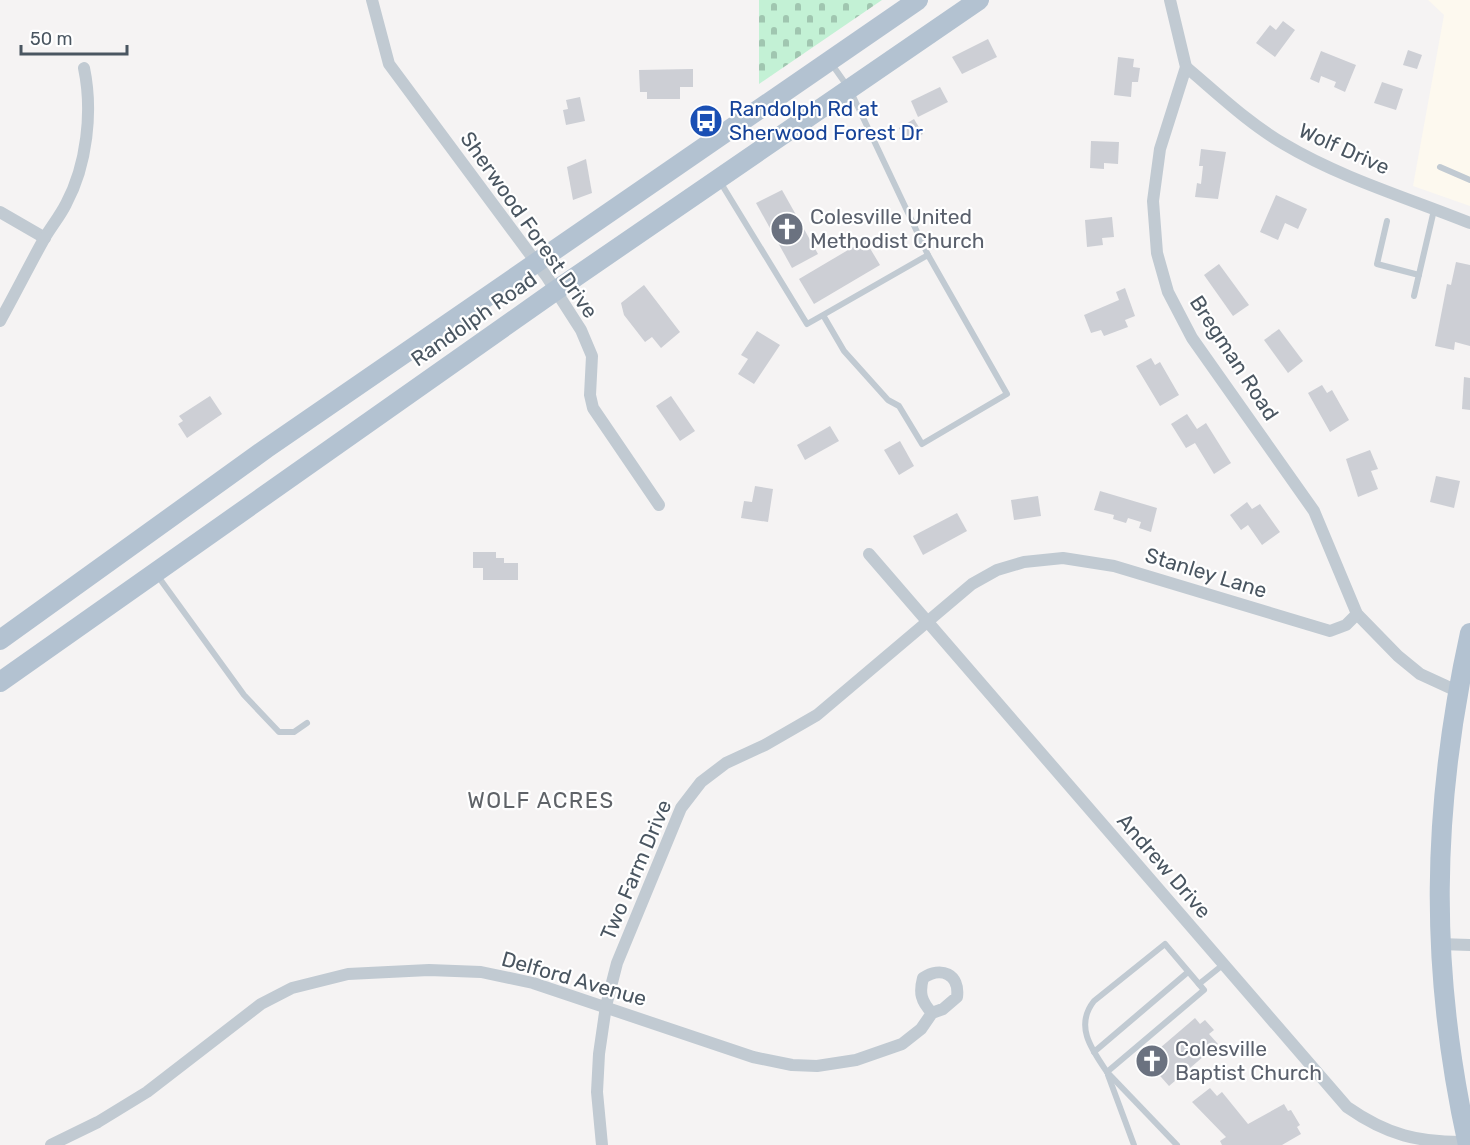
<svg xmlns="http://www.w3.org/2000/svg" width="1470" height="1145" font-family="Rubik,sans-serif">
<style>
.commercial{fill:#fdf9ef}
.cemetery{fill:url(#cemetery-stones)}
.building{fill:#cdcfd5}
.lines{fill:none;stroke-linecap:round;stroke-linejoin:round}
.service{stroke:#c1cad2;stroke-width:6}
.minor{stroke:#c1cad2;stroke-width:12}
.primary{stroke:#b3c2d1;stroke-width:20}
.labels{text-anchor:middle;stroke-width:4.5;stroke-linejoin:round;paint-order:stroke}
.transit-label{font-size:21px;fill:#164399;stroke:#fff;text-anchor:start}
.street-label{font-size:21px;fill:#4a5661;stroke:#fff}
.worship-label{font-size:21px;fill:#5b616d;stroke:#fff;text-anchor:start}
.neighbourhood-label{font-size:22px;letter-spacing:1.5px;fill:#5f6368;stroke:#fff}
</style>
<defs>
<pattern id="cemetery-stones" width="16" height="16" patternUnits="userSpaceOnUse" patternTransform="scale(1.5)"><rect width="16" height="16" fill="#c3f1d5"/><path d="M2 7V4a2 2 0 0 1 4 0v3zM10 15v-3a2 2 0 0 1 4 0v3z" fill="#a0c6b0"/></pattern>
</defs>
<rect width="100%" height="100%" fill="#f5f3f3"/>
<path class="commercial" d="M 1428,0 L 1470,0 L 1470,206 L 1413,186 L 1444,15 Z"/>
<path class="cemetery" d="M 759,0 L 882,0 L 759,84 Z"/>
<g class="building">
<path d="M 1283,21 L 1295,30 L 1275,57 L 1256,43 L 1270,25 L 1276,30 Z"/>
<path d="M 988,39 L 997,57 L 962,74 L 952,57 Z"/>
<path d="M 1408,50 L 1422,55 L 1417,69 L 1403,65 Z"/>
<path d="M 1321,51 L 1356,65 L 1345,92 L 1334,87 L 1336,82 L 1321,76 L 1319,83 L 1310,79 Z"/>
<path d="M 1118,57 L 1134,59 L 1133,67 L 1140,68 L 1138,82 L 1132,82 L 1131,97 L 1114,95 Z"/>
<path d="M 693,69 L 693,87 L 680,87 L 680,99 L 647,99 L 647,92 L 640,92 L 639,70 Z"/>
<path d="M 1382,82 L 1403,89 L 1396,110 L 1374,103 Z"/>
<path d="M 940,87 L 948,102 L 918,117 L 911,101 Z"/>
<path d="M 580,97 L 585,121 L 566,125 L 563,110 L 568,109 L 566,100 Z"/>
<path d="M 914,119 L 923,134 L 907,142 L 899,128 Z"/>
<path d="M 1091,141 L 1119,142 L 1118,164 L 1104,163 L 1104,169 L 1090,168 Z"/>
<path d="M 1201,149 L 1226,152 L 1218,199 L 1195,197 L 1197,183 L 1201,184 L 1203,166 L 1199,166 Z"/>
<path d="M 586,159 L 592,193 L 573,200 L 567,167 Z"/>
<path d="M 782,190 L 818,254 L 792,268 L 756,203 Z"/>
<path d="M 1276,195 L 1307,209 L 1298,229 L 1285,223 L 1278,240 L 1260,232 Z"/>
<path d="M 1112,217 L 1114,237 L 1102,238 L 1103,245 L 1087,247 L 1085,220 Z"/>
<path d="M 865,240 L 880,265 L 814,304 L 799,279 Z"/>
<path d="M 1456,262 L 1470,265 L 1470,346 L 1455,342 L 1454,350 L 1435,346 L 1447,284 L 1451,285 Z"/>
<path d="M 1219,264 L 1249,305 L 1233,316 L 1204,275 Z"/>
<path d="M 644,285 L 680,332 L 661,348 L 652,337 L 645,342 L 624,315 L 621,303 Z"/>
<path d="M 1125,288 L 1135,316 L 1125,320 L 1128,327 L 1104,336 L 1101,330 L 1091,333 L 1084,315 L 1119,300 L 1116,292 Z"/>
<path d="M 1279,329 L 1303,361 L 1288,373 L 1264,340 Z"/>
<path d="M 757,331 L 780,345 L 754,384 L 738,374 L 748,359 L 741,355 Z"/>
<path d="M 1151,358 L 1155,365 L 1160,362 L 1179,395 L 1160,406 L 1136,366 Z"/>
<path d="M 1464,377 L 1470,378 L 1470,410 L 1462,409 Z"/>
<path d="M 1322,385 L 1327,393 L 1332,390 L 1349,420 L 1330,432 L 1308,393 Z"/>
<path d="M 210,396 L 222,414 L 187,438 L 178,424 L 183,421 L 179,416 Z"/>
<path d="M 671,396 L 695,431 L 680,441 L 656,406 Z"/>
<path d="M 1187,414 L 1197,429 L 1206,423 L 1231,463 L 1214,474 L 1195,443 L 1186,448 L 1171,424 Z"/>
<path d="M 830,426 L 839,441 L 805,460 L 797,445 Z"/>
<path d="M 900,441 L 914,466 L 899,475 L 884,450 Z"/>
<path d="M 1370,450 L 1378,469 L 1371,471 L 1378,489 L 1358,497 L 1346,459 Z"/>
<path d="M 1436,476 L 1460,481 L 1454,508 L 1430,502 Z"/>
<path d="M 755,486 L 773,489 L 768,522 L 741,518 L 744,501 L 752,502 Z"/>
<path d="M 1100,491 L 1157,508 L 1151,532 L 1139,528 L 1141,522 L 1128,518 L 1126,523 L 1113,519 L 1114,515 L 1094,510 Z"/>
<path d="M 1038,496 L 1041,516 L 1014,520 L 1011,500 Z"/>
<path d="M 1247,502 L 1252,509 L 1260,504 L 1280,532 L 1262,545 L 1248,525 L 1241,530 L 1230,515 Z"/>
<path d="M 957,513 L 967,531 L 923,555 L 913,536 Z"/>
<path d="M 473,552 L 496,552 L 496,558 L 504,558 L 504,563 L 518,563 L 518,580 L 483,580 L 483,568 L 473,568 Z"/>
<path d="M 1195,1018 L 1200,1024 L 1205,1020 L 1214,1030 L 1209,1034 L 1218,1044 L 1169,1086 L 1146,1060 Z"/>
<path d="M 1210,1088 L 1217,1096 L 1222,1092 L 1248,1124 L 1284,1104 L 1288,1111 L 1291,1110 L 1300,1125 L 1297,1127 L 1301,1134 L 1282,1145 L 1222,1145 L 1220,1141 L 1226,1137 L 1192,1102 Z"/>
</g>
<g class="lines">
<g class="service">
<path d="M 831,63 L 850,90 L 928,255"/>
<path d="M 1440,167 L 1470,180"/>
<path d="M 719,180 L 807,324 L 823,315 L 928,255 L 1007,394 L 922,444 L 899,406 L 888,400 L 844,351 L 823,315"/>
<path d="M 1387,221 L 1377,264 L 1419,275"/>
<path d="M 1414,296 L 1434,210"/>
<path d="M 157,575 L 244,695 L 279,732 L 294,732 L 307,723"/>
<path d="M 1165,944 L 1204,990 L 1107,1072 C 1092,1050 1074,1026 1094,1001 Z"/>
<path d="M 1199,984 L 1224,964"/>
<path d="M 1094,1052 L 1188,972"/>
<path d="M 1107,1072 L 1177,1145"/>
<path d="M 1108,1075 L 1134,1145"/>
</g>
<g class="minor">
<path d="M 372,0 L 389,64 L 547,277 L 581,330 L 592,356 L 590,395 L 593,408 L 659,505"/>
<path d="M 1170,0 L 1186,67 L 1160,149 L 1153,201 L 1157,253 L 1168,292 L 1192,338 L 1314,511 L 1357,614 L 1398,656 L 1420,674 L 1457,691"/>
<path d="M 1186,67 C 1217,93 1248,123 1284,144 C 1341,178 1408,198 1470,223"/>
<path d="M 0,212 L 45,238"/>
<path d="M 0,321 C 15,294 29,266 44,239 C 51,227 60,216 66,204 C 87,165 93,111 84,68"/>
<path d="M 869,554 L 1347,1107 C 1387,1135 1419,1143 1467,1142"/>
<path d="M 1439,944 L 1470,945"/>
<path d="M 51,1145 L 98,1122 L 147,1092 L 261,1004 L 292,988 L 348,974 L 429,970 L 481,972 L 533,983 L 753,1057 L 792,1065 L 817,1066 L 856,1060 L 902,1044 L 921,1029 L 932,1013 L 943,1009 L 957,997 C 960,974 941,966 923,978 C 919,993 921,1001 932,1013"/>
<path d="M 602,1145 L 597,1092 L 599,1054 L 606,1006 L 617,963 L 681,808 L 701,782 L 726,763 L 765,745 L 817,715 L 972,584 L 997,570 L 1024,562 L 1063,558 L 1114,566 L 1330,631 L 1346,625 L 1357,614"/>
</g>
<g class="primary">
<path d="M 0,640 L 267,448 L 918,0"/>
<path d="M 0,682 L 555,291 L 979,0"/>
<path d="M 1468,1145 C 1429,970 1431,809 1470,633"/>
</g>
</g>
<defs>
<g id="bus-disc" transform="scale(1.725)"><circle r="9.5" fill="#1a4fb4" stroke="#fff"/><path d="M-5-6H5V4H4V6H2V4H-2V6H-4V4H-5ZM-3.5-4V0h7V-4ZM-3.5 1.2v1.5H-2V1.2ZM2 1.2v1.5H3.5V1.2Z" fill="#fff"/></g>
<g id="church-disc" transform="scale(1.725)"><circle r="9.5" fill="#6b7280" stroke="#fff"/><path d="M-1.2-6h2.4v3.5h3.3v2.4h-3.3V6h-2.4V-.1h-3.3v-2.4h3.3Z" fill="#fff"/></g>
</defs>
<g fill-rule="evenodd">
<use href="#bus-disc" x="706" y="121"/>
<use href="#church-disc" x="787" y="229"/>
<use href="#church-disc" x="1152" y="1061"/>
</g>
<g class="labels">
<g class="transit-label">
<text x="729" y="116">Randolph Rd at<tspan x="729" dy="24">Sherwood Forest Dr</tspan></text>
</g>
<g class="street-label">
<text transform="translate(1344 149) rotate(24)" y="7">Wolf Drive</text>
<text transform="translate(529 225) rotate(55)" y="7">Sherwood Forest Drive</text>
<text transform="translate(474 319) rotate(-35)" y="7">Randolph Road</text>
<text transform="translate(1234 358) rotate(57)" y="7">Bregman Road</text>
<text transform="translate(1206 573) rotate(17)" y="7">Stanley Lane</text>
<text transform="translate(1164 866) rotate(49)" y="7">Andrew Drive</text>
<text transform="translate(636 870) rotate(-67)" y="7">Two Farm Drive</text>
<text transform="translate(574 979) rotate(16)" y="7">Delford Avenue</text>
</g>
<g class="worship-label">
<text x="810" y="224">Colesville United<tspan x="810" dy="24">Methodist Church</tspan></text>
<text x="1175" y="1056">Colesville<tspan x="1175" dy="24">Baptist Church</tspan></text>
</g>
<g class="neighbourhood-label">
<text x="541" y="808">WOLF ACRES</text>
</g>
</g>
<path d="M21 45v9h106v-9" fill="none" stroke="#4a5661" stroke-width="3"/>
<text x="30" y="45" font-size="18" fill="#4a5661" stroke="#ffffff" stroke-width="4.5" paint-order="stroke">50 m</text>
</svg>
